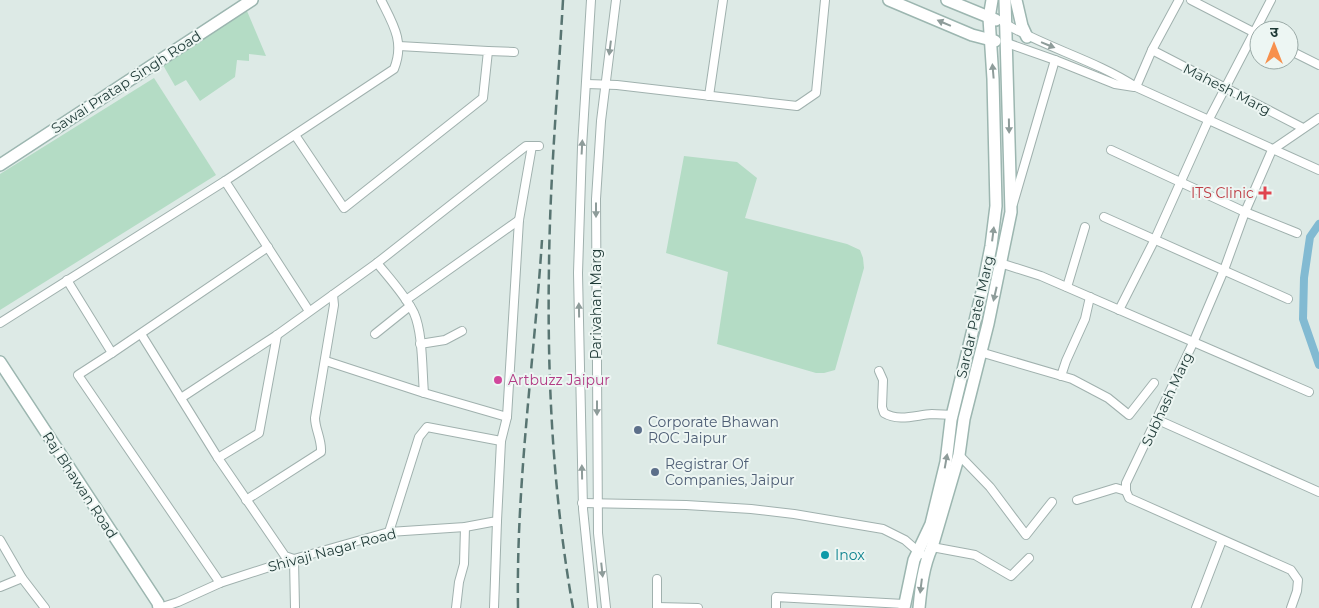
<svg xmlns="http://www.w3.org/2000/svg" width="1319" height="608" font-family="Montserrat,'Noto Sans Devanagari',sans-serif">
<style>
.green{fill:#b4dcc5}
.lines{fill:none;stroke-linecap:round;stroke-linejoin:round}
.canal{stroke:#82bad2;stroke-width:8}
.street-casing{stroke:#a0b1ae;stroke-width:10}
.secondary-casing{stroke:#9cb6b0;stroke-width:14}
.street{stroke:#fff;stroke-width:8}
.secondary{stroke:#fff;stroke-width:11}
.rail{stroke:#587572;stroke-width:2.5;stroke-dasharray:10 5;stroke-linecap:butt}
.oneway{fill:#8e9c9a}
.health-dot{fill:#e0444e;stroke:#edf6f3;stroke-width:2}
.hotel-dot{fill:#d1479c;stroke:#edf6f3;stroke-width:2}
.service-dot{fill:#5c6f8a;stroke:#edf6f3;stroke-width:2}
.culture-dot{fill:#0f9aa8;stroke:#edf6f3;stroke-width:2}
.labels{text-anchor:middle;stroke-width:4;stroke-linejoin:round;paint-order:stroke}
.street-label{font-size:14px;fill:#1e3936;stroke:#edf6f3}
.health-label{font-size:14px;fill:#be3a42;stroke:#edf6f3;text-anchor:end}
.hotel-label{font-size:14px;fill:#b23c85;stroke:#edf6f3;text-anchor:start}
.service-label{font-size:14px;fill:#4e5e75;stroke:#edf6f3;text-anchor:start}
.culture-label{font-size:14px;fill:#0d838f;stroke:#edf6f3;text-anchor:start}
</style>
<rect width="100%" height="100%" fill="#ddeae6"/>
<g class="green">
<path d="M 247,11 L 266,56 L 249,54 L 249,61 L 237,60 L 235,77 L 200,101 L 186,80 L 175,86 L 163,65 Z"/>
<path d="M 154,78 L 216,175 L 0,310 L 0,174 Z"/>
<path d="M 684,156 L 737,162 L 757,178 L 745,218 L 847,244 L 860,250 L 863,258 L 864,268 L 835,370 L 824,373 L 816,373 L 717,344 L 728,272 L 666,253 Z"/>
</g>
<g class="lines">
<path class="canal" d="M 1319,224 L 1310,237 L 1304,278 L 1303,319 L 1319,365"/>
<g class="street-casing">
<g id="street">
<path d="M 591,0 L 582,147 L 578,273 L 583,509 L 593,608"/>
<path d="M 1191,0 L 1259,35"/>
<path d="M 1004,23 C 1046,48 1095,60 1136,87 L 1319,170"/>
<path d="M 1007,43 L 1055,60 L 1115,84 L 1134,87"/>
<path d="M 1152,50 L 1303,128"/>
<path d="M 1289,50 L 1319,65"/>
<path d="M 488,51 L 514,52"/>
<path d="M 587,84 L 617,85 L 797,106 L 816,93 L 825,0"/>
<path d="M 1136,87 L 1152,50 L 1179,0"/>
<path d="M 709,96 L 723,0"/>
<path d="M 295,135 L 344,208 L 483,98 L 488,51 L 399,46"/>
<path d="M 1111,150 L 1245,212 L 1297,233"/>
<path d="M 1013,204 L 1055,60"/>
<path d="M 1104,217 L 1288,299"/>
<path d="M 997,262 L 1041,276 L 1309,392"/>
<path d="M 67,280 L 112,353 L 268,247"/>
<path d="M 1067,287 L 1085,227"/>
<path d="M 406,300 L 519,220"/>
<path d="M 1119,310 L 1155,239 L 1208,121 L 1271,0"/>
<path d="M 309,311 L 225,181 L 394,69 C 405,42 393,24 381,0"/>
<path d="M 0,323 L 225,181"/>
<path d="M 141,334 L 218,458 L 285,556 L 294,559 L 295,608"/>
<path d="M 375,334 L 410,306"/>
<path d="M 420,344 L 445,340 L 462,331"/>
<path d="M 980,352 L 1072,379 L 1108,398 L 1129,415 L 1154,383"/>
<path d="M 112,353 L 78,375 L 220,583"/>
<path d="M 326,361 L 424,393 C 422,371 423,333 414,313 C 405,295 390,279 377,263"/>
<path d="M 879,371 L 883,380 L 882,407 L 884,413 C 899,422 916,415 932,414 C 939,414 946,415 952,415"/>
<path d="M 1061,376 L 1066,361 L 1085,319 L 1090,297"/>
<path d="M 424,393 L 507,417 L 519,220 L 532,146"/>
<path d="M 181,398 L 277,335 L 377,263 L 522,149 L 526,146 L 539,146"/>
<path d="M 1158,420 L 1319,492"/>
<path d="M 959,455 L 990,487 L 1026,535 L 1052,502"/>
<path d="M 218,458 L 259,433 L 277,335"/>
<path d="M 246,500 L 321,452 C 322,440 315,429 315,418 L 334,305 L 333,295"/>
<path d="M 1077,500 L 1116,488 L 1126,491"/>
<path d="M 582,503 L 686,505 L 751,509 L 794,514 L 883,529 L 905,540 L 921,554"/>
<path d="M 389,532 L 419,437 L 427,427 L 501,441"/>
<path d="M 0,540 L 22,578 L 45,608"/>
<path d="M 932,547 L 975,555 L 1011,576 L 1029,558"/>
<path d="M 657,579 L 657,608"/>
<path d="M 0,587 L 22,578"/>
<path d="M 657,607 L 698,608"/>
<path d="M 159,608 L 178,602 L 220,583 L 294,559 L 389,532 L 465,527 L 497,521 L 501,441 L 507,417"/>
<path d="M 456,608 L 459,582 L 464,564 L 465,527"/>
<path d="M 494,608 L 497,521"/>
<path d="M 606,608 L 598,533 L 596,199 L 601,121 L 616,0"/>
<path d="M 776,608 L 776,597 L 904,604"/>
<path d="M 1196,608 L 1222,540"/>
<path d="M 1291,608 L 1297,591 L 1298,580 L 1291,570 L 1129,498 L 1126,491 L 1126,483 L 1193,343 L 1224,270 L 1245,212 L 1272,150 L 1319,118"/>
</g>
</g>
<g class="secondary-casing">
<g id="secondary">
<path d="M 889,0 L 972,35 L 995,41"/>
<path d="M 947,0 L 996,20"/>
<path d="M 1016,0 L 1022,26 L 1027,37"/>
<path d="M 0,165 L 252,0"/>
<path d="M 0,362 L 158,603 L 159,608"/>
<path d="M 904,608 L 914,560 L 931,524 L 946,462 L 951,420 L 982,292 L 991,246 L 996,206 L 993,79 L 989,18 L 992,0"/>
<path d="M 919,608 C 921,587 923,567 932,547 L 959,455 L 964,419 L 988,324 L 1011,212 L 1005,0"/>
</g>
</g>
<use href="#street" class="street"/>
<use href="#secondary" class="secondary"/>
<g class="rail">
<path d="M 563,0 C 558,88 550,176 549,265 C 547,379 553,495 573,608"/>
<path d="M 518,608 C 516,485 534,362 542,240"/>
</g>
</g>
<defs><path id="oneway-solid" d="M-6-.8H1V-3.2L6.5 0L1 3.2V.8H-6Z" transform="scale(1.25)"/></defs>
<g class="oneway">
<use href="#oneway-solid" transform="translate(944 23) rotate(-157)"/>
<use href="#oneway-solid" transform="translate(1048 45) rotate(22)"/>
<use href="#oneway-solid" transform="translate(610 48) rotate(97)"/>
<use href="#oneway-solid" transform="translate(993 71) rotate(-95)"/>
<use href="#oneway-solid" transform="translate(1009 126) rotate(89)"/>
<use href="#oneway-solid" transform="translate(582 147) rotate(-87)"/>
<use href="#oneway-solid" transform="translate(596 210) rotate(90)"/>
<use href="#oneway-solid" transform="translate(993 234) rotate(-83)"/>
<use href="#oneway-solid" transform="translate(995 294) rotate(103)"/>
<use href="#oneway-solid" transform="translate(579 310) rotate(-91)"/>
<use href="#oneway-solid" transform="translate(597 408) rotate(90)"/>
<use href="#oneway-solid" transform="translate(946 461) rotate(-80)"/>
<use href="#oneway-solid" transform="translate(582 472) rotate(-91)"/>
<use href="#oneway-solid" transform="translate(602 570) rotate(84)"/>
<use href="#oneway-solid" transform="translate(921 586) rotate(97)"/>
</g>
<path class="health-dot" d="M1262.5 185.5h5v5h5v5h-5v5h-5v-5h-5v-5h5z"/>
<circle class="hotel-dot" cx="498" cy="380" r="5"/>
<g class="service-dot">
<circle cx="638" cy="430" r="5"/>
<circle cx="655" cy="472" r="5"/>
</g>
<circle class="culture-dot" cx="825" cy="555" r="5"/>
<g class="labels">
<g class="street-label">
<text transform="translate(126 82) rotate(-33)" y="5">Sawai Pratap Singh Road</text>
<text transform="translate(1227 89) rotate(27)" y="5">Mahesh Marg</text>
<text transform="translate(596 304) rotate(-90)" y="5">Parivahan Marg</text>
<text transform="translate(975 317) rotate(-77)" y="5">Sardar Patel Marg</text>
<text transform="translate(1167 399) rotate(-65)" y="5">Subhash Marg</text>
<text transform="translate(80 485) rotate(57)" y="5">Raj Bhawan Road</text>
<text transform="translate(332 550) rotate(-15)" y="5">Shivaji Nagar Road</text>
</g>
<g class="health-label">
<text x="1254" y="198">ITS Clinic</text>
</g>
<g class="hotel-label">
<text x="508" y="385">Artbuzz Jaipur</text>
</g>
<g class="service-label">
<text x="648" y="427">Corporate Bhawan<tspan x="648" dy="16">ROC Jaipur</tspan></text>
<text x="665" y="469">Registrar Of<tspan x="665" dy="16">Companies, Jaipur</tspan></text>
</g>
<g class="culture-label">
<text x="835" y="560">Inox</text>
</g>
</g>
<g transform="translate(1274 45)"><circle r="24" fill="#edf6f3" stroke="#9aaaa7"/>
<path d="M0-4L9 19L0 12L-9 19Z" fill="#f7904d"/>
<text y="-8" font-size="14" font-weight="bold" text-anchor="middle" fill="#1e3936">उ</text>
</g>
</svg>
